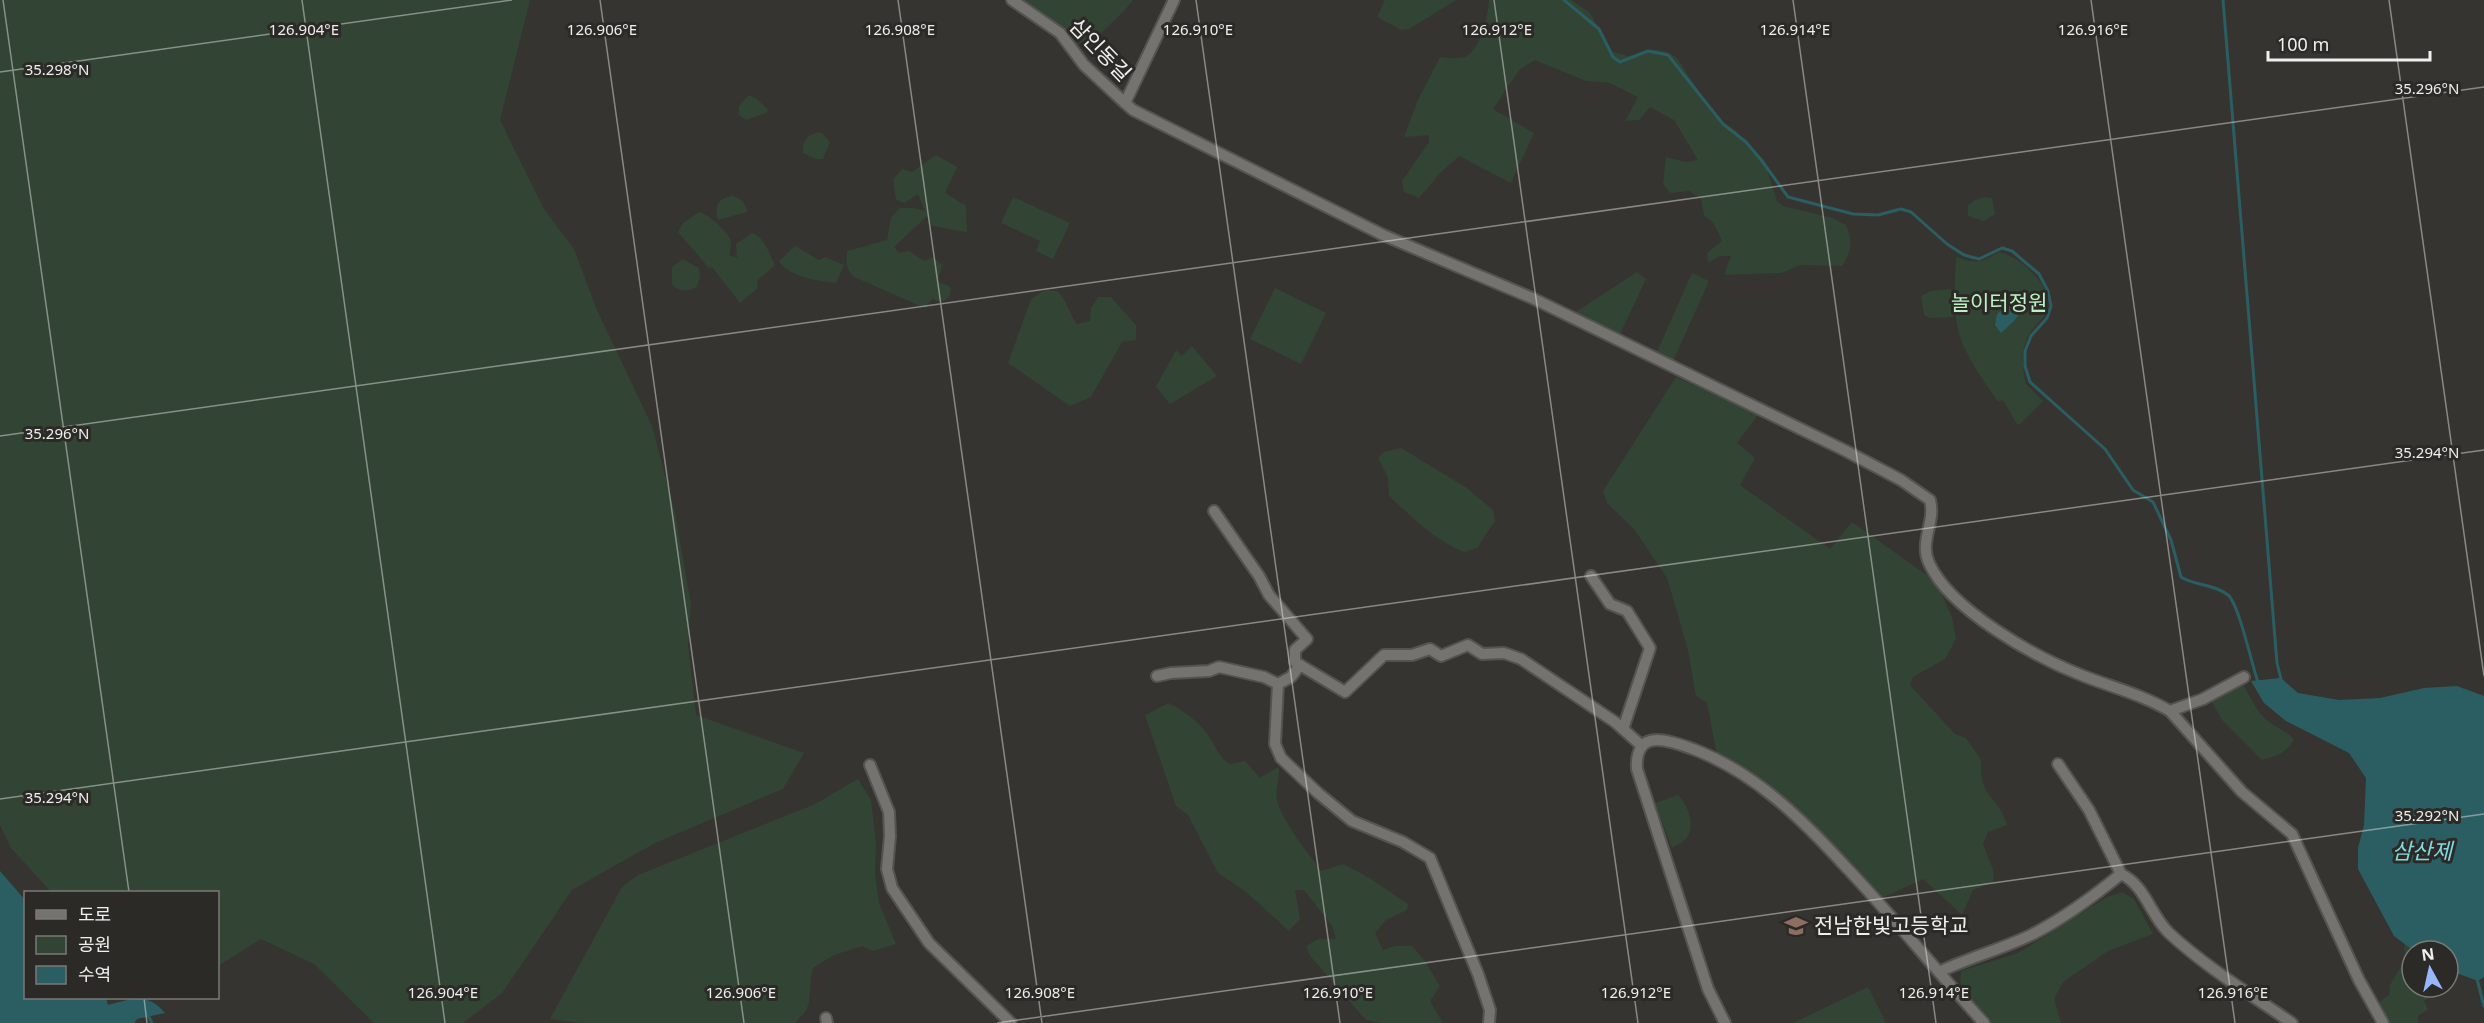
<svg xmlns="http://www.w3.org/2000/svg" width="2484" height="1023" font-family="'Noto Sans','Noto Sans KR',sans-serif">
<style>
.green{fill:#324434}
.water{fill:#2b5e62}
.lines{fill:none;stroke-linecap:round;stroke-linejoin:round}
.stream{stroke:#2b5e62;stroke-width:3}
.minor-casing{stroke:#535350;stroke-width:14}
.minor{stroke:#747370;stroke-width:10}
.ticks{fill:none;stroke:#efefed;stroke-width:1.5;stroke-opacity:0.45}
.labels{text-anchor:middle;stroke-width:6;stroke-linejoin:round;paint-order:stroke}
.street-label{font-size:21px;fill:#efefed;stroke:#2b2a27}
.park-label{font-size:21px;fill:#bcf2c2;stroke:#2b2a27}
.poi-label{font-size:21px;fill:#efefed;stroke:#2b2a27;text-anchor:start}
.water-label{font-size:22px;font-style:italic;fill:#82dae1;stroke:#2b2a27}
.ticks-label{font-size:15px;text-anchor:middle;fill:#efefed;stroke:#2b2a27;stroke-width:6;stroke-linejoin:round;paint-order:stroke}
</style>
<rect width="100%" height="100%" fill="#353431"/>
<g class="green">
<path d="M 0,0 L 530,0 L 500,120 L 544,209 L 574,249 L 597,310 L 652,426 L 675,513 L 691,604 L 688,644 L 696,715 L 804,753 L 783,789 L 655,843 L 572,890 L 502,993 L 463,1023 L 374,1023 L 314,964 L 261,939 L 218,966 L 218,892 L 51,892 L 11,848 L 0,825 Z"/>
<path d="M 1019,0 L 1133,0 L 1125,10 L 1098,36 L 1075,45 Z"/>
<path d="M 1385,0 L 1456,0 L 1409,29 L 1401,30 L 1377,17 Z"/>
<path d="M 1489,0 L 1571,0 L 1590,13 L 1611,51 L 1631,57 C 1648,49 1660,46 1677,58 L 1715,116 L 1736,131 L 1764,160 L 1777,201 L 1783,206 L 1833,218 L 1846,225 C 1853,243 1852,250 1842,266 L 1801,265 L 1781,273 L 1724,275 L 1731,256 L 1720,256 L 1708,263 L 1707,253 L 1722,241 L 1714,224 L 1704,215 L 1701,199 L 1689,191 L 1670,193 L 1663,184 L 1666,157 L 1686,162 L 1698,160 L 1674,120 L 1650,107 L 1639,120 L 1625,121 L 1638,97 L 1610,83 L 1586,81 L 1535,60 L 1519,70 L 1493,109 L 1534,133 L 1511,183 L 1459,156 L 1440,173 L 1419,198 L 1404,192 L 1402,181 L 1429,142 L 1429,135 L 1404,137 L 1417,102 L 1440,57 C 1448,58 1457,59 1465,57 C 1481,50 1488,15 1489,0 Z"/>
<path d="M 749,95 L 757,99 L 768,110 L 766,113 L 746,120 L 739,115 L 739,106 Z"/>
<path d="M 819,132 L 823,134 L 830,142 L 823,159 L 816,159 L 803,153 C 802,141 807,135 819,132 Z"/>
<path d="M 936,155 L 957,167 L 945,193 L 966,206 L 967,232 L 932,226 L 927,216 L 894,247 L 899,253 L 909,251 L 924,261 L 933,257 L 942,265 L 938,282 L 949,286 L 951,290 L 949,297 L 944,301 L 936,301 L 933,298 L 925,308 L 854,277 C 846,269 846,262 847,251 L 887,240 L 891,218 L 900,208 L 913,208 L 925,211 L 918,194 L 904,203 L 896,199 L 893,180 L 902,169 L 912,172 Z"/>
<path d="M 732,196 C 742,199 745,202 747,212 L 718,220 C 714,206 717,199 732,196 Z"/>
<path d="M 1013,197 L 1070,223 L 1053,259 L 1036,251 L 1040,241 L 1001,223 Z"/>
<path d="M 1985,197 L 1992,198 L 1995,214 L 1984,221 L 1968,216 L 1968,205 L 1975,200 Z"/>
<path d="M 699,212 C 709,215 726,230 730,239 C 732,245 730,250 729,255 L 737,258 L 736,244 L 752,233 C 764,236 770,255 775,265 L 758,280 L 757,289 L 740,303 L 712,267 L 709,268 L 678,232 L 683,223 Z"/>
<path d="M 795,246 L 819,260 L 825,257 L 844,265 L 836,283 C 819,281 788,277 779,261 Z"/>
<path d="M 1999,252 C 2019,256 2052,285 2048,308 C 2046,317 2037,323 2032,330 C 2020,346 2022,366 2026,384 L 2043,401 L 2020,424 L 2017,424 L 2003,400 L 1998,402 C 1981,376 1959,349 1956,318 C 1953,298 1956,277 1956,257 C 1977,264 1980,263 1999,252 Z"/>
<path d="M 683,259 L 699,268 L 700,277 L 697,287 C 687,291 680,293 672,284 L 672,267 Z"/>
<path d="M 1637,272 L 1646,279 L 1620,334 L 1574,313 Z"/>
<path d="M 1692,273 L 1709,281 L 1673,361 L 1656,354 Z"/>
<path d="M 1275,288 L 1326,313 L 1301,364 L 1250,339 Z"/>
<path d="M 1949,289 L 1951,290 L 1953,317 L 1930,318 L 1924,315 L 1921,296 L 1931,291 Z"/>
<path d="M 1045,290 L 1057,291 C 1068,301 1068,312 1077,324 L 1090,321 L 1091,308 L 1098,297 L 1111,297 L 1136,325 L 1136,340 L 1122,342 L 1091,397 L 1070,406 L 1008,363 L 1031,299 Z"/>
<path d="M 1192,346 L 1217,376 L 1170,404 L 1156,387 L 1176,350 L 1182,356 Z"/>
<path d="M 1676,377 L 1758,415 L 1737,443 L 1755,458 L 1740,485 L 1830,549 L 1852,522 L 1928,576 L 1941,592 L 1952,618 L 1956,639 L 1945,659 L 1913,677 L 1910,685 L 1955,734 L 1966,738 L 1981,760 L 1981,775 L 1985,789 L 2002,812 L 2007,825 L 1988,832 L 1983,844 L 1994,872 L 1993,882 L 1973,890 L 1962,915 L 1923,879 L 1880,899 L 1847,863 L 1717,755 L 1707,703 L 1696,696 L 1688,650 L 1667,578 L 1634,529 L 1607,503 L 1603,491 Z"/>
<path d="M 1401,448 L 1467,488 L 1493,510 L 1495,521 L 1477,548 L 1464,552 C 1434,540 1412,517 1389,496 L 1388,477 L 1378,458 L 1384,452 Z"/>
<path d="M 2243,684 C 2251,698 2257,714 2271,723 C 2279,729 2288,732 2294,740 C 2285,753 2278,756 2262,760 L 2222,720 L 2211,701 Z"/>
<path d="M 1169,703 C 1185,712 1200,722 1210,738 C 1217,748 1219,758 1230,764 L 1245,761 L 1260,778 L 1278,767 C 1281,779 1274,790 1277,801 C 1284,824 1307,851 1321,871 L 1343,864 L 1368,877 L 1408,904 L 1407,910 L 1386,920 L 1375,933 L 1383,950 L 1395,946 L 1412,946 L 1425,961 L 1440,986 L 1430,1001 L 1443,1023 L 1383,1023 L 1366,1020 L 1310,956 L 1306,946 L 1318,939 L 1336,939 L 1332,926 L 1304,890 L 1295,890 L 1300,919 L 1289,931 L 1246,892 L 1218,873 L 1188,815 L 1176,806 L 1145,715 Z"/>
<path d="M 858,779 L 871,800 L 876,843 L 875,874 L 879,903 L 896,944 L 873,951 L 862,946 L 834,955 L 813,968 C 809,981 812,1003 805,1012 C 802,1016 797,1020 795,1023 L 583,1023 L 550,1019 L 622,887 L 638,875 L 815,804 Z"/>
<path d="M 1678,795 C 1688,805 1697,827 1685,840 C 1682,843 1675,846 1672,848 L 1655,803 Z"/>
<path d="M 2122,892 L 2134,899 L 2153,934 L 2108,951 L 2063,982 L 2054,999 L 2061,1023 L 1987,1023 L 1960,991 L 1961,971 L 2018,953 L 2107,897 Z"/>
<path d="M 2404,943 L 2414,951 L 2412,951 L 2412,987 L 2447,987 L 2424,1001 L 2428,1010 L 2419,1015 L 2418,1023 L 2389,1023 L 2378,1003 L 2389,995 L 2390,985 L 2405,960 Z"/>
<path d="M 1868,987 L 1886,1023 L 1793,1023 Z"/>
</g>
<g class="water">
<path d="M 2017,290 L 2026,297 L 2028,303 L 2014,321 L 2001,333 L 1995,325 L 1997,314 L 2006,307 Z"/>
<path d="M 2281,678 L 2298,693 L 2339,700 L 2380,698 L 2424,688 L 2457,686 L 2484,696 L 2484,977 L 2478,981 L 2448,970 L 2448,951 L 2414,951 L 2394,936 L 2358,869 L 2358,848 L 2364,825 L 2366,778 L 2349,753 L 2286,721 L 2264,703 L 2251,681 Z"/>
<path d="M 0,871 L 25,900 L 26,998 L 106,998 L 108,1005 C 132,999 146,991 165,1013 L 137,1019 L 134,1023 L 0,1023 Z"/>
</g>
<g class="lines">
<g class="stream">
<path d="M 1564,0 L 1599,29 L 1613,57 L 1620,62 L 1648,51 L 1668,55 L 1723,124 L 1746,142 L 1762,161 L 1788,197 L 1853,214 L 1878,215 L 1901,209 L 1911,212 L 1947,244 L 1964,255 L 1979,259 L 2002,248 L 2012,251 L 2039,274 L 2048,291 L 2051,306 L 2047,318 L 2031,336 L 2025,351 L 2025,366 L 2030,382 L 2105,449 L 2133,490 L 2153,502 L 2171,540 L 2181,577 C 2195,586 2215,584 2228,595 C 2239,604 2252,666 2258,682"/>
<path d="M 2223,0 L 2277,663 L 2281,679"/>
<path d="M 2477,979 L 2484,1006"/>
<path d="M 147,1013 L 152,1023"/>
</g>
<g class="minor-casing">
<g id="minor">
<path d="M 1012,0 L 1060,33 L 1084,65 L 1125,103 L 1174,0"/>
<path d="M 1125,103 L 1133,110 L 1383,235 L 1532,298 L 1846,451 L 1901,480 L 1930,500 C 1936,522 1919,541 1929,563 C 1950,610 2035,657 2081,675 C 2111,687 2141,694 2170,711 L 2203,699 L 2244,677"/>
<path d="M 1214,511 L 1259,576 L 1269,595 L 1307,639 L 1295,650 L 1295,662 L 1345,692 L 1384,655 L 1412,655 L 1430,649 L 1441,656 L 1468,645 L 1482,654 L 1504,653 L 1521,659 L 1615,722 L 1642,746"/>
<path d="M 1591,576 L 1610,604 L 1627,611 L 1650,648 L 1623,729"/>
<path d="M 1157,676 L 1171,673 L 1209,671 L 1219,667 L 1264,677 L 1278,684 L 1291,677 L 1300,665"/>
<path d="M 1278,684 L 1275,744 L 1281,758 L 1318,793 L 1352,821 L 1403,842 L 1430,858 L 1478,974 L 1490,1010 L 1489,1023"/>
<path d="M 2170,711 L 2242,792 L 2292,834 L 2359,980 L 2383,1023"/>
<path d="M 2058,764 L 2089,810 L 2121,874 C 2146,886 2150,915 2169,933 C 2207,968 2250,994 2292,1023"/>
<path d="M 870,765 L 889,812 L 890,836 L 887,869 L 892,888 L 929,943 L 1011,1023"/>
<path d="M 1939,972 C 1970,957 2003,949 2033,934 C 2064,918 2094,896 2121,874"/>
<path d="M 826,1018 L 827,1023"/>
<path d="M 1725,1023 L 1708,989 L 1637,769 C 1636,754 1640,740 1657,740 C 1669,740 1682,745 1693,749 C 1754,772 1801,818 1844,865 C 1893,916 1936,971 1984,1023"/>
</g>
</g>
<use href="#minor" class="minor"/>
</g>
<path class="ticks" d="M 3,0 L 129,892M 302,0 L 445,1023M 600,0 L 744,1023M 898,0 L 1042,1023M 1196,0 L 1340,1023M 1494,0 L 1638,1023M 1793,0 L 1936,1023M 2091,0 L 2235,1023M 2389,0 L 2484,676M 0,72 L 512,0M 0,436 L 2484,87M 0,799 L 2484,450M 144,998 L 147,1023M 997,1023 L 2484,814"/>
<defs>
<g id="school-bare" transform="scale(1.8)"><path d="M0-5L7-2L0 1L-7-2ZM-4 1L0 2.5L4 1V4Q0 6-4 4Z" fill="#8d6e63" stroke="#2b2a27" stroke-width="2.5" paint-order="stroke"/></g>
</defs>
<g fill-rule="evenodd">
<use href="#school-bare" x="1796" y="926"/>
</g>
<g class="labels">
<g class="street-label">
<text transform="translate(1100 50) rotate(46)" y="7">삼인동길</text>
</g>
<g class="park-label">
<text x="1999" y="310">놀이터정원</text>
</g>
<g class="poi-label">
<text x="1814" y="933">전남한빛고등학교</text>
</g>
<g class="water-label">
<text x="2422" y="859">삼산제</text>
</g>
</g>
<g class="ticks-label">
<text x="304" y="35">126.904°E</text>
<text x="602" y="35">126.906°E</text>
<text x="900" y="35">126.908°E</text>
<text x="1198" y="35">126.910°E</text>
<text x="1497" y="35">126.912°E</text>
<text x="1795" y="35">126.914°E</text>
<text x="2093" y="35">126.916°E</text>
<text x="57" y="75">35.298°N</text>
<text x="2427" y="94">35.296°N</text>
<text x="57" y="439">35.296°N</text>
<text x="2427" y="458">35.294°N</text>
<text x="57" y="803">35.294°N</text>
<text x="2427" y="821">35.292°N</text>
<text x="443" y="998">126.904°E</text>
<text x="741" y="998">126.906°E</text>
<text x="1040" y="998">126.908°E</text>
<text x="1338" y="998">126.910°E</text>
<text x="1636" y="998">126.912°E</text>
<text x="1934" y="998">126.914°E</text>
<text x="2233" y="998">126.916°E</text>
</g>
<rect x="24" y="891" width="195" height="108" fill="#2b2a27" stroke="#797976" stroke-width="1.5"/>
<rect x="36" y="910" width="30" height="9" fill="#747370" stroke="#797976" stroke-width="1.5"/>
<text x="78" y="921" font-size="18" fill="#efefed">도로</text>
<rect x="36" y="936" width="30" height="18" fill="#324434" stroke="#797976" stroke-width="1.5"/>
<text x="78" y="951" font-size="18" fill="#efefed">공원</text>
<rect x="36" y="966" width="30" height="18" fill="#2b5e62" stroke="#797976" stroke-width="1.5"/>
<text x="78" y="981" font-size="18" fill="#efefed">수역</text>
<g transform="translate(2430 969) rotate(352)"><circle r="28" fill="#2b2a27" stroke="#797976" stroke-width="1.5"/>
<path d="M0-4.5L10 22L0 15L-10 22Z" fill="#96b6fd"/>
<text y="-9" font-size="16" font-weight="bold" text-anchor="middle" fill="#efefed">N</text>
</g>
<path d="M2268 51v9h162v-9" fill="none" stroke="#efefed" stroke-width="3"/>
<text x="2277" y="51" font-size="18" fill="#efefed" stroke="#2b2a27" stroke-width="4.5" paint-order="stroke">100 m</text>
</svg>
